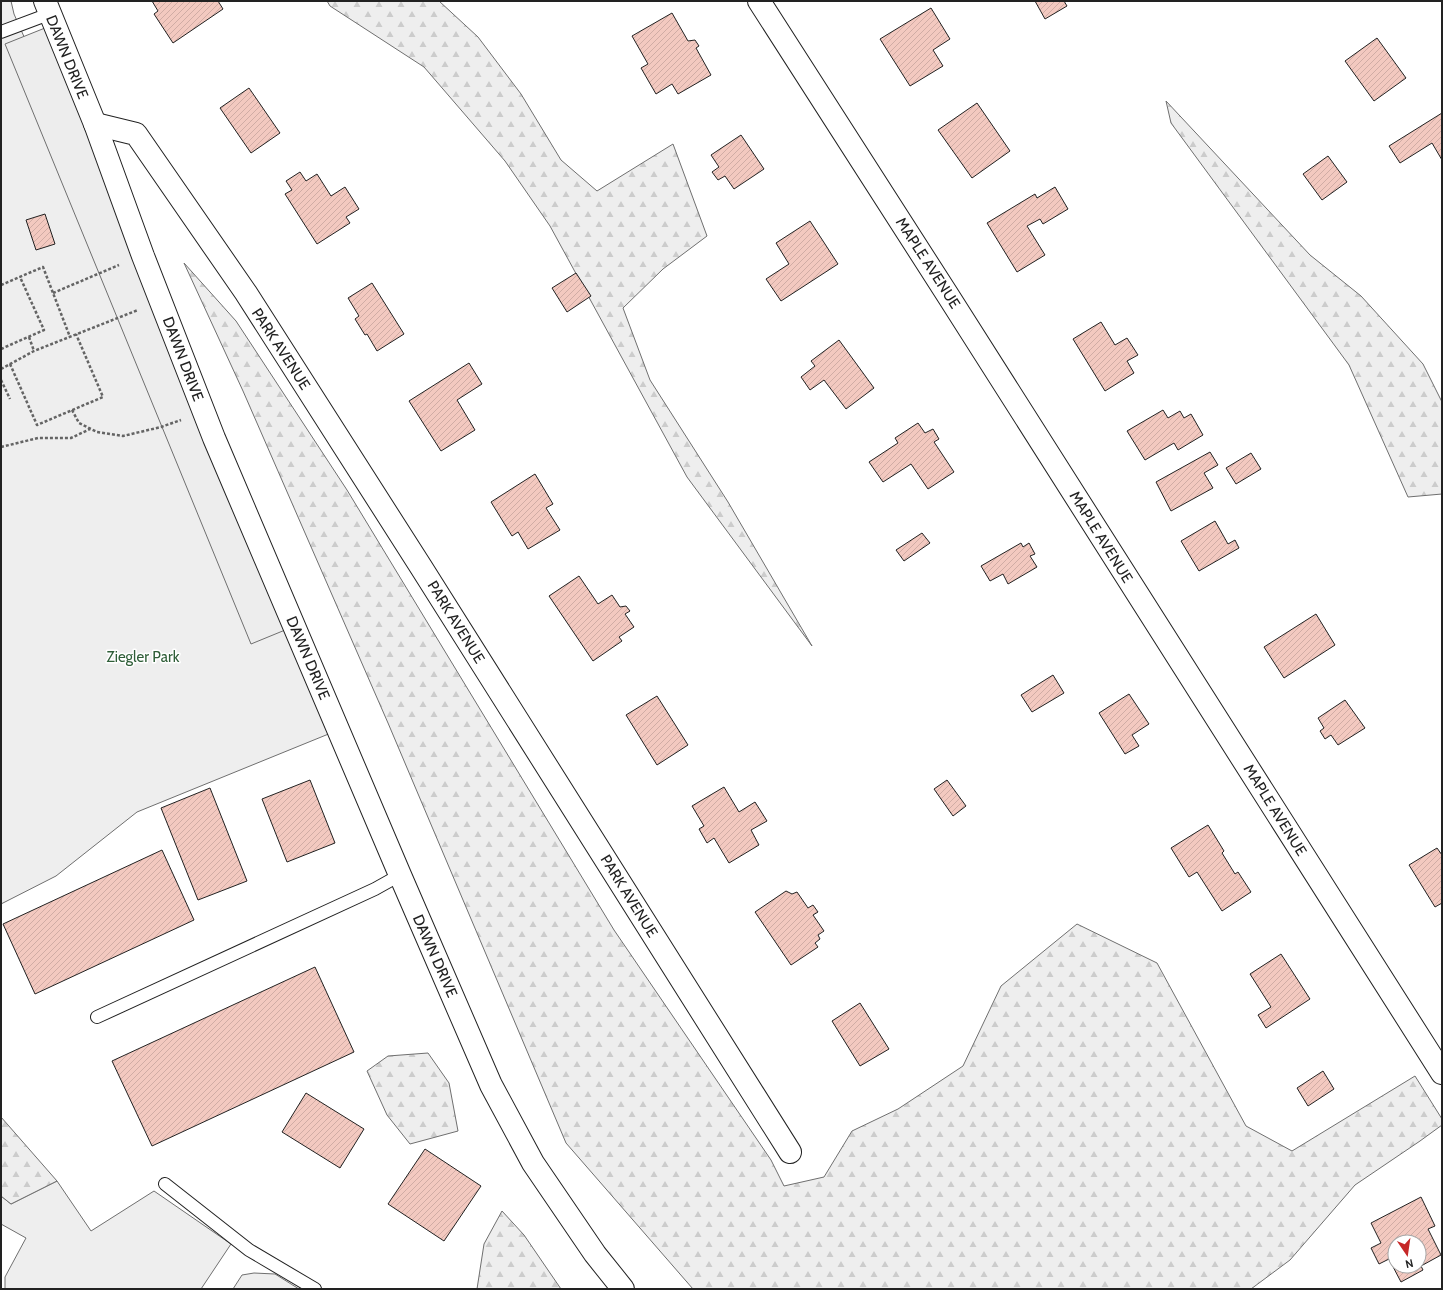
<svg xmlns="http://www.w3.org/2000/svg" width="1443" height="1290" font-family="Cabin,sans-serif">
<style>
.green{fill:#eee;stroke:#6f6f6f}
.forest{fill:url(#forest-firs);stroke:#6f6f6f}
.parking{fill:#ededed;stroke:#6f6f6f}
.building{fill:url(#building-hatch);stroke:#222;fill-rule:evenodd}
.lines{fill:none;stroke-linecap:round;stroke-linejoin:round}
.service-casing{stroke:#222;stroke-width:14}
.minor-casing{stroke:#222;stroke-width:24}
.path{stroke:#646464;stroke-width:2.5;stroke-dasharray:3 2;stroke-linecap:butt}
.service{stroke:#fff;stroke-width:12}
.minor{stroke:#fff;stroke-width:22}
.labels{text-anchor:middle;stroke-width:3;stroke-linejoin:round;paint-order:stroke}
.street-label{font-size:15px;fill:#222;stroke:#fff}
.park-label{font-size:15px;fill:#2f5e38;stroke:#fff}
</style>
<defs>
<pattern id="forest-firs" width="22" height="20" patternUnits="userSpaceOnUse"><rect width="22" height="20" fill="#eee"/><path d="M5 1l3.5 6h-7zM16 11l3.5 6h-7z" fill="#ccc"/></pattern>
<pattern id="building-hatch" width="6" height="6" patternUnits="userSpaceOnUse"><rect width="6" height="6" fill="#f3c9c0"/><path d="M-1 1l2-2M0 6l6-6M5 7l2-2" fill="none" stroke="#d0aca5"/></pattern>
</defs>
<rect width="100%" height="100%" fill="#fff"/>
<g class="green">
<path d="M 1,1 L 11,1 L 14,14 L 331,733 L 137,812 L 56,876 L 1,904 Z"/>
<path d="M 57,1181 L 91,1231 L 154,1191 L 231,1244 L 201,1289 L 5,1289 L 5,1277 L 26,1238 L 1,1224 L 1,1196 L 11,1204 Z"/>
<path d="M 254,1273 L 275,1274 L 299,1289 L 233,1289 L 242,1275 Z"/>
</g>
<g class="forest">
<path d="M 327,1 L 439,1 L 478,37 L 521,94 L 561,160 L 597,191 L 673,144 L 707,236 L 663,269 L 623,308 L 650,380 L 728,502 L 812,646 L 687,477 L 550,226 L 505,161 L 424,67 L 330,6 Z"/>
<path d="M 1166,101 L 1310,255 L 1361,296 L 1423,364 L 1442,402 L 1442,494 L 1408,497 L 1349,365 L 1171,123 Z"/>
<path d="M 184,263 L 236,321 L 347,490 L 614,930 L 771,1160 L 784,1186 L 824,1177 L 852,1131 L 898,1109 L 963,1066 L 1001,986 L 1077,924 L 1157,963 L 1246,1126 L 1292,1151 L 1415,1076 L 1442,1119 L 1442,1125 L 1420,1141 L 1355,1185 L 1290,1260 L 1251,1289 L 693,1289 L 566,1143 L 388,723 L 243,391 Z"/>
<path d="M 428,1053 L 449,1083 L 458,1131 L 410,1144 L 387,1115 L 367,1071 L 388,1056 Z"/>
<path d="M 1,1117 L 57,1181 L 11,1204 L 1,1196 Z"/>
<path d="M 502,1211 L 524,1235 L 561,1289 L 477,1289 L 484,1244 Z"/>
</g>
<path class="parking" d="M 45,28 L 290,628 L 251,644 L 5,44 Z"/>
<g class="building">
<path d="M 152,1 L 218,1 L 223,9 L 173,43 L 154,14 L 158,11 Z"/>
<path d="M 1035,1 L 1064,1 L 1067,6 L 1045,19 Z"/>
<path d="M 931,8 L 950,39 L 933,50 L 943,66 L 910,86 L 880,39 Z"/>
<path d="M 672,13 L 688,41 L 695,40 L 699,46 L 696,48 L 711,75 L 678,94 L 672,84 L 656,94 L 641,68 L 648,64 L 632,36 Z"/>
<path d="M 1377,38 L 1406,78 L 1374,101 L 1345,61 Z"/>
<path d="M 249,88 L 280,133 L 251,153 L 220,108 Z"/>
<path d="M 977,103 L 1010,151 L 972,178 L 938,130 Z"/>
<path d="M 1442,113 L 1442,160 L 1432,143 L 1400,163 L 1389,146 Z"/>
<path d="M 741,135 L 764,169 L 734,189 L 725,176 L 718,180 L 712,172 L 719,167 L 711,155 Z"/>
<path d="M 1328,156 L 1347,182 L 1322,200 L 1303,174 Z"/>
<path d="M 300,172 L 306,181 L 317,174 L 331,196 L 345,187 L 359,209 L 346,217 L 350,223 L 317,244 L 285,194 L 292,190 L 286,181 Z"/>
<path d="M 1055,187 L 1068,209 L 1043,224 L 1040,219 L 1027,226 L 1045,255 L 1017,272 L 987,223 L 1035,194 L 1037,198 Z"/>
<path d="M 45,214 L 55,244 L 36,250 L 26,220 Z"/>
<path d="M 810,221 L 838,264 L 781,301 L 766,279 L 789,264 L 776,243 Z"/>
<path d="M 576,273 L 591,296 L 567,312 L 552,288 Z"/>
<path d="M 372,283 L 404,334 L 377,351 L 367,334 L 365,335 L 355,319 L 359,316 L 348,298 Z"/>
<path d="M 1101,322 L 1115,345 L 1127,338 L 1138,355 L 1127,361 L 1134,373 L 1105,391 L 1073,339 Z"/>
<path d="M 839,340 L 874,388 L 846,409 L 824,380 L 810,390 L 801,377 L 815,366 L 811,361 Z"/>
<path d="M 469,363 L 482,384 L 457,400 L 475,430 L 441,451 L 409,401 Z"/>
<path d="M 1163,410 L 1168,418 L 1180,411 L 1184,418 L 1191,414 L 1203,435 L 1178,450 L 1174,443 L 1145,460 L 1127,431 Z"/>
<path d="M 918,423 L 925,433 L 933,429 L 939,439 L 934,442 L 954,472 L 928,489 L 911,464 L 883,482 L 869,462 L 898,443 L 895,438 Z"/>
<path d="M 1210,452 L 1218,465 L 1204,473 L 1213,488 L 1171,511 L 1156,482 Z"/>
<path d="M 1251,453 L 1261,469 L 1236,484 L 1226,468 Z"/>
<path d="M 535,474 L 553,504 L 546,508 L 560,530 L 528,549 L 518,532 L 512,536 L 491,502 Z"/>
<path d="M 1215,521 L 1228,544 L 1235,540 L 1239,548 L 1199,571 L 1181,541 Z"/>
<path d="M 922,533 L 930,543 L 904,561 L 896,550 Z"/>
<path d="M 1021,543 L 1023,547 L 1029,543 L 1035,554 L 1030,556 L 1037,567 L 1008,584 L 1003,574 L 990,581 L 981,566 Z"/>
<path d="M 579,576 L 598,604 L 612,595 L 620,607 L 626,606 L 630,611 L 625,614 L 634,627 L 619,637 L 622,641 L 593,661 L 549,596 Z"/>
<path d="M 1316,614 L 1335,645 L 1284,678 L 1264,647 Z"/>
<path d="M 1053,675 L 1064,693 L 1032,712 L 1021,695 Z"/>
<path d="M 1129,694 L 1149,724 L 1132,735 L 1139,746 L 1125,754 L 1099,713 Z"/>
<path d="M 657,696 L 688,745 L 657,765 L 626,715 Z"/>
<path d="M 1345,700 L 1365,728 L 1338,745 L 1331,735 L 1325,739 L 1320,731 L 1324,728 L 1318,718 Z"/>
<path d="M 310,780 L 335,843 L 287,862 L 262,799 Z"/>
<path d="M 947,780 L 966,806 L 953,816 L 934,789 Z"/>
<path d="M 724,787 L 739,812 L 755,802 L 767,821 L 751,830 L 759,845 L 729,863 L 714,838 L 707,843 L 699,829 L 704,826 L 692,806 Z"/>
<path d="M 210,788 L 247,881 L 198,900 L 161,808 Z"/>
<path d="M 1208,825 L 1224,851 L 1222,853 L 1235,874 L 1238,872 L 1251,892 L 1222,911 L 1197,872 L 1189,877 L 1171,848 Z"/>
<path d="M 1437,848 L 1442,855 L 1442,903 L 1435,907 L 1409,865 Z"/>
<path d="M 162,850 L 194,920 L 35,994 L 3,924 Z"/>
<path d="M 786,891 L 792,894 L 797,892 L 808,908 L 813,905 L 818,912 L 813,915 L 824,931 L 818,935 L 820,939 L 815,943 L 818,947 L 791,965 L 755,912 Z"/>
<path d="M 1281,954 L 1310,999 L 1266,1028 L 1258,1015 L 1271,1007 L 1250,974 Z"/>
<path d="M 315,967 L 354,1052 L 152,1146 L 112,1061 Z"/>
<path d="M 860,1003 L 889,1049 L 860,1066 L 832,1021 Z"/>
<path d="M 1323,1071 L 1334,1089 L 1308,1106 L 1297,1088 Z"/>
<path d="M 306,1093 L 364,1129 L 340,1168 L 282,1132 Z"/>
<path d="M 425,1149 L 481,1186 L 444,1241 L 388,1204 Z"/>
<path d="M 1421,1197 L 1435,1226 L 1428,1229 L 1441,1255 L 1421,1266 L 1423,1270 L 1401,1282 L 1389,1259 L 1379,1264 L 1371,1248 L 1381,1243 L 1371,1223 ZM 1395,1242 L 1419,1242 L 1419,1266 L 1395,1266 Z"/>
</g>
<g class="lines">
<g class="service-casing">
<g id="service">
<path d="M 1,32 L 49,14"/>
<path d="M 97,1017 L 375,889 L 400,875"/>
<path d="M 165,1184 L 249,1250 L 315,1289"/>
</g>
</g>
<g class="minor-casing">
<g id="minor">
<path d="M 45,1 L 95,124 L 143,256 L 214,438 L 400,875 L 491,1085 L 533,1163 L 595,1254 L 623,1289"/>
<path d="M 759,1 L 947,294 L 1442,1073"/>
<path d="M 95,124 L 136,134 L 246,293 L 421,567 L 790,1152"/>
</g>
</g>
<g class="path">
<path d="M 1,285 L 43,267 L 70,337"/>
<path d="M 53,293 L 119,265"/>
<path d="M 29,337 L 34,351"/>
<path d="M 1,349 L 44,330 L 20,277"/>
<path d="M 10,364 L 37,425 L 103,397 L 76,334"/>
<path d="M 1,369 L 34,351 L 138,310"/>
<path d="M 1,380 L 10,399"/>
<path d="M 72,410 L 79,423 L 97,432 L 123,436 L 161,427 L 181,420"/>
<path d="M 1,447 L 38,438 L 71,438 L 90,429"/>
</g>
<use href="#service" class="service"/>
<use href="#minor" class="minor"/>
</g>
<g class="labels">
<g class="street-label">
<text transform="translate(67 57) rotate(68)" y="5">DAWN DRIVE</text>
<text transform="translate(928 263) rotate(57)" y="5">MAPLE AVENUE</text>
<text transform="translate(281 349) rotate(57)" y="5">PARK AVENUE</text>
<text transform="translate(183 359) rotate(69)" y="5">DAWN DRIVE</text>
<text transform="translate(1101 537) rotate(58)" y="5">MAPLE AVENUE</text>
<text transform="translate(456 622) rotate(58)" y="5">PARK AVENUE</text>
<text transform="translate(308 658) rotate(67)" y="5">DAWN DRIVE</text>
<text transform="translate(1275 810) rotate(58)" y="5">MAPLE AVENUE</text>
<text transform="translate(629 896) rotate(58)" y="5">PARK AVENUE</text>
<text transform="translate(435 956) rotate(66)" y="5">DAWN DRIVE</text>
</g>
<g class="park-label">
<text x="143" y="662">Ziegler Park</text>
</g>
</g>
<rect width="1443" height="1290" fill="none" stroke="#222222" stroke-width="4"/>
<g transform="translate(1407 1254) rotate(167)"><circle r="19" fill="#ffffff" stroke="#a7a7a7"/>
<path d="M0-3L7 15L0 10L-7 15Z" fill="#c62828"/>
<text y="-6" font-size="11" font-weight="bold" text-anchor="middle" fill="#222222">N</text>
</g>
</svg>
